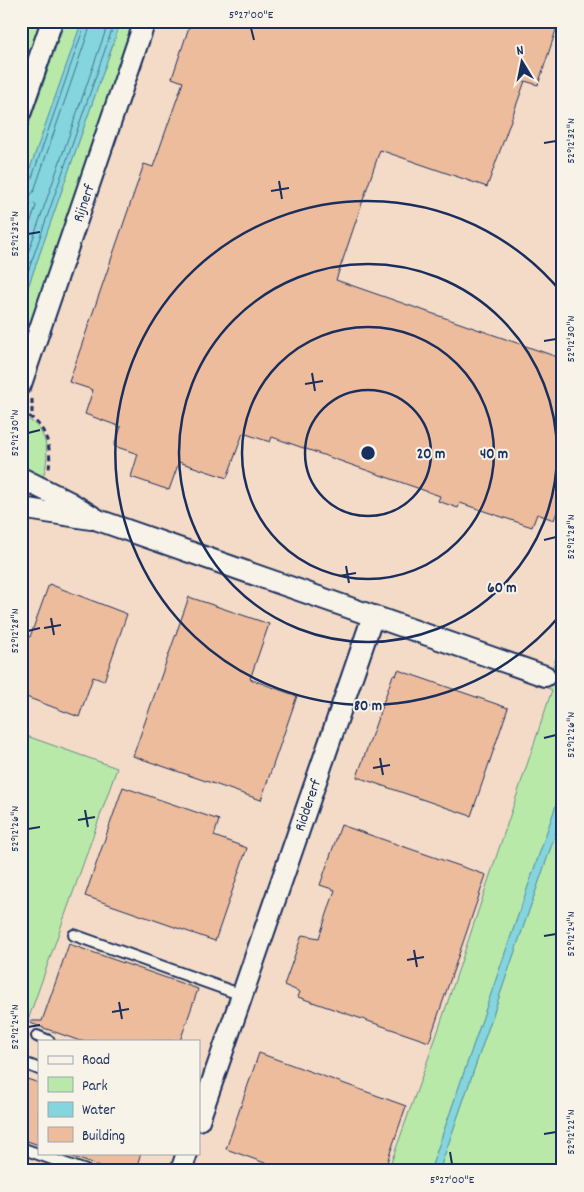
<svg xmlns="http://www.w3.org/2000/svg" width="584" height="1192" font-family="Dekko,sans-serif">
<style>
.built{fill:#f3dbc7;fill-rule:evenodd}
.green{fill:#b8e9a9;stroke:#6a8c84}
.water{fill:#84d5dd;stroke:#5a93aa}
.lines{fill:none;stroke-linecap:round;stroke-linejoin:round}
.shore{stroke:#457191;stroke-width:1}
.building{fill:#edbc9d;stroke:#1b2f5e}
.service-casing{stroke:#1b2f5e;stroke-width:14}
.minor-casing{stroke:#1b2f5e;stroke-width:24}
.path{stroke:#1b2f5e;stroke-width:3;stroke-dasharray:5 4;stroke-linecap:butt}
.service{stroke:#f7f3e8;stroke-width:10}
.minor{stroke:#f7f3e8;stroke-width:20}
.ticks{fill:none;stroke:#1b2f5e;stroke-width:2}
.ring{fill:none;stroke:#1b2f5e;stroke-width:2.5}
.labels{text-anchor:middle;stroke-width:4;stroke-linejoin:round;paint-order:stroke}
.street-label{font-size:15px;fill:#1b2f5e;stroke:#f7f3e8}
.centre{fill:#1b2f5e;stroke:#f7f3e8;stroke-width:2.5}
.ring-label{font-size:15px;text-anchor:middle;font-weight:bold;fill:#1b2f5e;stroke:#f7f3e8;stroke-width:4;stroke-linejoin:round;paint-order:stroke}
.neatline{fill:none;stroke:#1b2f5e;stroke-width:2}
.ticks-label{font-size:12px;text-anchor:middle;fill:#1b2f5e}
</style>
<rect width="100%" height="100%" fill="#f5e8d9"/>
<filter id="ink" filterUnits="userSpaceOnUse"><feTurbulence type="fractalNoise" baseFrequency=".02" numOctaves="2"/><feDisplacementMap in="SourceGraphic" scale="10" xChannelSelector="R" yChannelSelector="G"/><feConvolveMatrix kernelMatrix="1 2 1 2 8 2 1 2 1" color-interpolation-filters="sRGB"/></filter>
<g filter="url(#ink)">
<path class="built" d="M 21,21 L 563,21 L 563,798 L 434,1171 L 21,1171 ZM 39,1041 L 199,1041 L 199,1153 L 39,1153 Z"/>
<g class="green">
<path d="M 21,21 L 41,21 L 21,79 Z"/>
<path d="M 65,21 L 82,21 L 21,194 L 21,147 Z"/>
<path d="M 121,21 L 136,21 L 21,352 L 21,307 Z"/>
<path d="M 21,416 C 49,426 51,456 42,480 L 30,474 L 21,461 Z"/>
<path d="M 558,653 L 563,655 L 563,785 L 430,1171 L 388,1171 L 436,1037 L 552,690 L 545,687 Z"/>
<path d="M 21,734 L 117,768 L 21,1040 Z"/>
<path d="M 563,812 L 563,1171 L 439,1171 Z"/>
</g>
<g class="water">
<path d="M 82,21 L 121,21 L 21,307 L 21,194 Z"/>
<path d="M 563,785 L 563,812 L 439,1171 L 430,1171 Z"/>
</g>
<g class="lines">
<g class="shore">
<path d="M 21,193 L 26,192 L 28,189 L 86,21"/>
<path d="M 21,199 L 29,197 L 34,191 L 92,21"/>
<path d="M 21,207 L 34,203 L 36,206 L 21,250"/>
<path d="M 21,273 L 109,21"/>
<path d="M 21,292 L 115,21"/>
</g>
</g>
<g class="building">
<path d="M 191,21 L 559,21 L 538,85 L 525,81 L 487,187 L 380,150 L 336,280 L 563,359 L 563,496 L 554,520 L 537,514 L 532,527 L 460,503 L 458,508 L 438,501 L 440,496 L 272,437 L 270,442 L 243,433 L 227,478 L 179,462 L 169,490 L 131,477 L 138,454 L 114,446 L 121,427 L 85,414 L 93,390 L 69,382 L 144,164 L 153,167 L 183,82 L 172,78 Z"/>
<path d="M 49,584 L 127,614 L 104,681 L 93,677 L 79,717 L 21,695 L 21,633 L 30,637 Z"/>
<path d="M 189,597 L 269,624 L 250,679 L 297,696 L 261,800 L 133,756 Z"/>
<path d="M 398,670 L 508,708 L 471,816 L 357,777 L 393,675 L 396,676 Z"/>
<path d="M 123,787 L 219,820 L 214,836 L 247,848 L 215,941 L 85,896 Z"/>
<path d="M 341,825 L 486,875 L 429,1042 L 298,997 L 300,992 L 284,985 L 302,935 L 319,938 L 335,890 L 320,885 Z"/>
<path d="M 69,944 L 198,989 L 180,1041 L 80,1041 L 30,1023 L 30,1021 L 42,1021 Z"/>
<path d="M 259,1053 L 406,1106 L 384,1171 L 287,1171 L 226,1149 Z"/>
<path d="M 21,1077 L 39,1083 L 39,1145 L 21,1139 Z"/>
<path d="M 71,1153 L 141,1153 L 135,1171 L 113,1171 L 70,1156 Z"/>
</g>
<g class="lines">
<g class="service-casing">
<g id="service">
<path d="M 74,935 L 242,995"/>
<path d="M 37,1036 L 49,1041"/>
<path d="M 29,1065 L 39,1069"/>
<path d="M 21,1148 L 86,1171"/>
</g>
</g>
<g class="minor-casing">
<g id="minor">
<path d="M 21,111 L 52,21"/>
<path d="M 21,384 L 145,21"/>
<path d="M 21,478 L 69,502 L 98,520 L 545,676"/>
<path d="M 21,508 L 91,519"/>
<path d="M 199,1120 L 373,616"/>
<path d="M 181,1171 L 187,1153"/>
</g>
</g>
<g class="path">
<path d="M 32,399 L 32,418"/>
<path d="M 21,412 C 45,422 52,445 49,469"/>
<path d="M 21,541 L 28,529"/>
</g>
<use href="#service" class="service"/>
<use href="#minor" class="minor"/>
</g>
</g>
<path class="ticks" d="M 251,28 L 254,40M 544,143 L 556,141M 279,181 L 282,199M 271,191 L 289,188M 28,234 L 40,232M 544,341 L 556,339M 312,373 L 315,391M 305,384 L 323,381M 28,433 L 40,430M 544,540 L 556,537M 346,566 L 349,583M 339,576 L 356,573M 51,618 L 54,635M 44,628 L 61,625M 28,631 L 40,628M 544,738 L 556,735M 380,758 L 383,775M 373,768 L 390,765M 85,810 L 88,827M 78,820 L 95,817M 28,829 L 40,827M 544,936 L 556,934M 414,950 L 417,967M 407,960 L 424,957M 119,1002 L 122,1019M 112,1012 L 129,1009M 28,1027 L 40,1025M 544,1134 L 556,1132M 450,1152 L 452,1164"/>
<g class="ring">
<circle cx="368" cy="453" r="63"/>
<circle cx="368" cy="453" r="126"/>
<circle cx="368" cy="453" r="189"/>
<path d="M562 613A252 252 0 1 1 562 293"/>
</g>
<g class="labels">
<g class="street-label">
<text transform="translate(83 203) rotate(-71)" y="5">Rijnerf</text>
<text transform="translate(307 805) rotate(-71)" y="5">Riddererf</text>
</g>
</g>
<circle cx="368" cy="453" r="8" class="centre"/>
<g class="ring-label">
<text x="431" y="458">20 m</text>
<text x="494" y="458">40 m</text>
<text x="502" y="592">60 m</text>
<text x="368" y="710">80 m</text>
</g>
<rect width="584" height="1192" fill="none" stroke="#f7f3e8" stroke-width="55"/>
<rect x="38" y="1040" width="162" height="115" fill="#f7f3e8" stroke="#9fa5b1"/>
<rect x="48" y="1056" width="25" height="8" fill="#f7f3e8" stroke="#9fa5b1"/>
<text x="82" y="1064" font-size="15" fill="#1b2f5e">Road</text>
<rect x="48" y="1077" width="25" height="15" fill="#b8e9a9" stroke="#9fa5b1"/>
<text x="82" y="1090" font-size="15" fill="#1b2f5e">Park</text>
<rect x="48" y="1102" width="25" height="15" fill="#84d5dd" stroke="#9fa5b1"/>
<text x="82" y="1114" font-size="15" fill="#1b2f5e">Water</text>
<rect x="48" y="1127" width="25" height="15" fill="#edbc9d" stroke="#9fa5b1"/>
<text x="82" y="1140" font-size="15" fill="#1b2f5e">Building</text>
<g transform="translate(522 62) rotate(350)" stroke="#f7f3e8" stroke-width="4" paint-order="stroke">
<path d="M0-4L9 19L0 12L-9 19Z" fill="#1b2f5e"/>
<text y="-8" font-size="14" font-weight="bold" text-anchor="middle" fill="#1b2f5e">N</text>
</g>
<rect x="28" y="28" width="528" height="1136" class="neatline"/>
<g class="ticks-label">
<text x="251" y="18">5°27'00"E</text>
<text transform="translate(570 141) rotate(-90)" y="4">52°12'32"N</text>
<text transform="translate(14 234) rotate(-90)" y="4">52°12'32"N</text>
<text transform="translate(570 339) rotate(-90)" y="4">52°12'30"N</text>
<text transform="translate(14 433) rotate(-90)" y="4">52°12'30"N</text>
<text transform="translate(570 537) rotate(-90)" y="4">52°12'28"N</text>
<text transform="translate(14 631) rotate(-90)" y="4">52°12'28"N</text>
<text transform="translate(570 735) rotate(-90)" y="4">52°12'26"N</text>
<text transform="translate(14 829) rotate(-90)" y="4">52°12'26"N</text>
<text transform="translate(570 934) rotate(-90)" y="4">52°12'24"N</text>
<text transform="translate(14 1027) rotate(-90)" y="4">52°12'24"N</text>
<text transform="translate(570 1132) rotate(-90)" y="4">52°12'22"N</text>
<text x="452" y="1183">5°27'00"E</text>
</g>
</svg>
